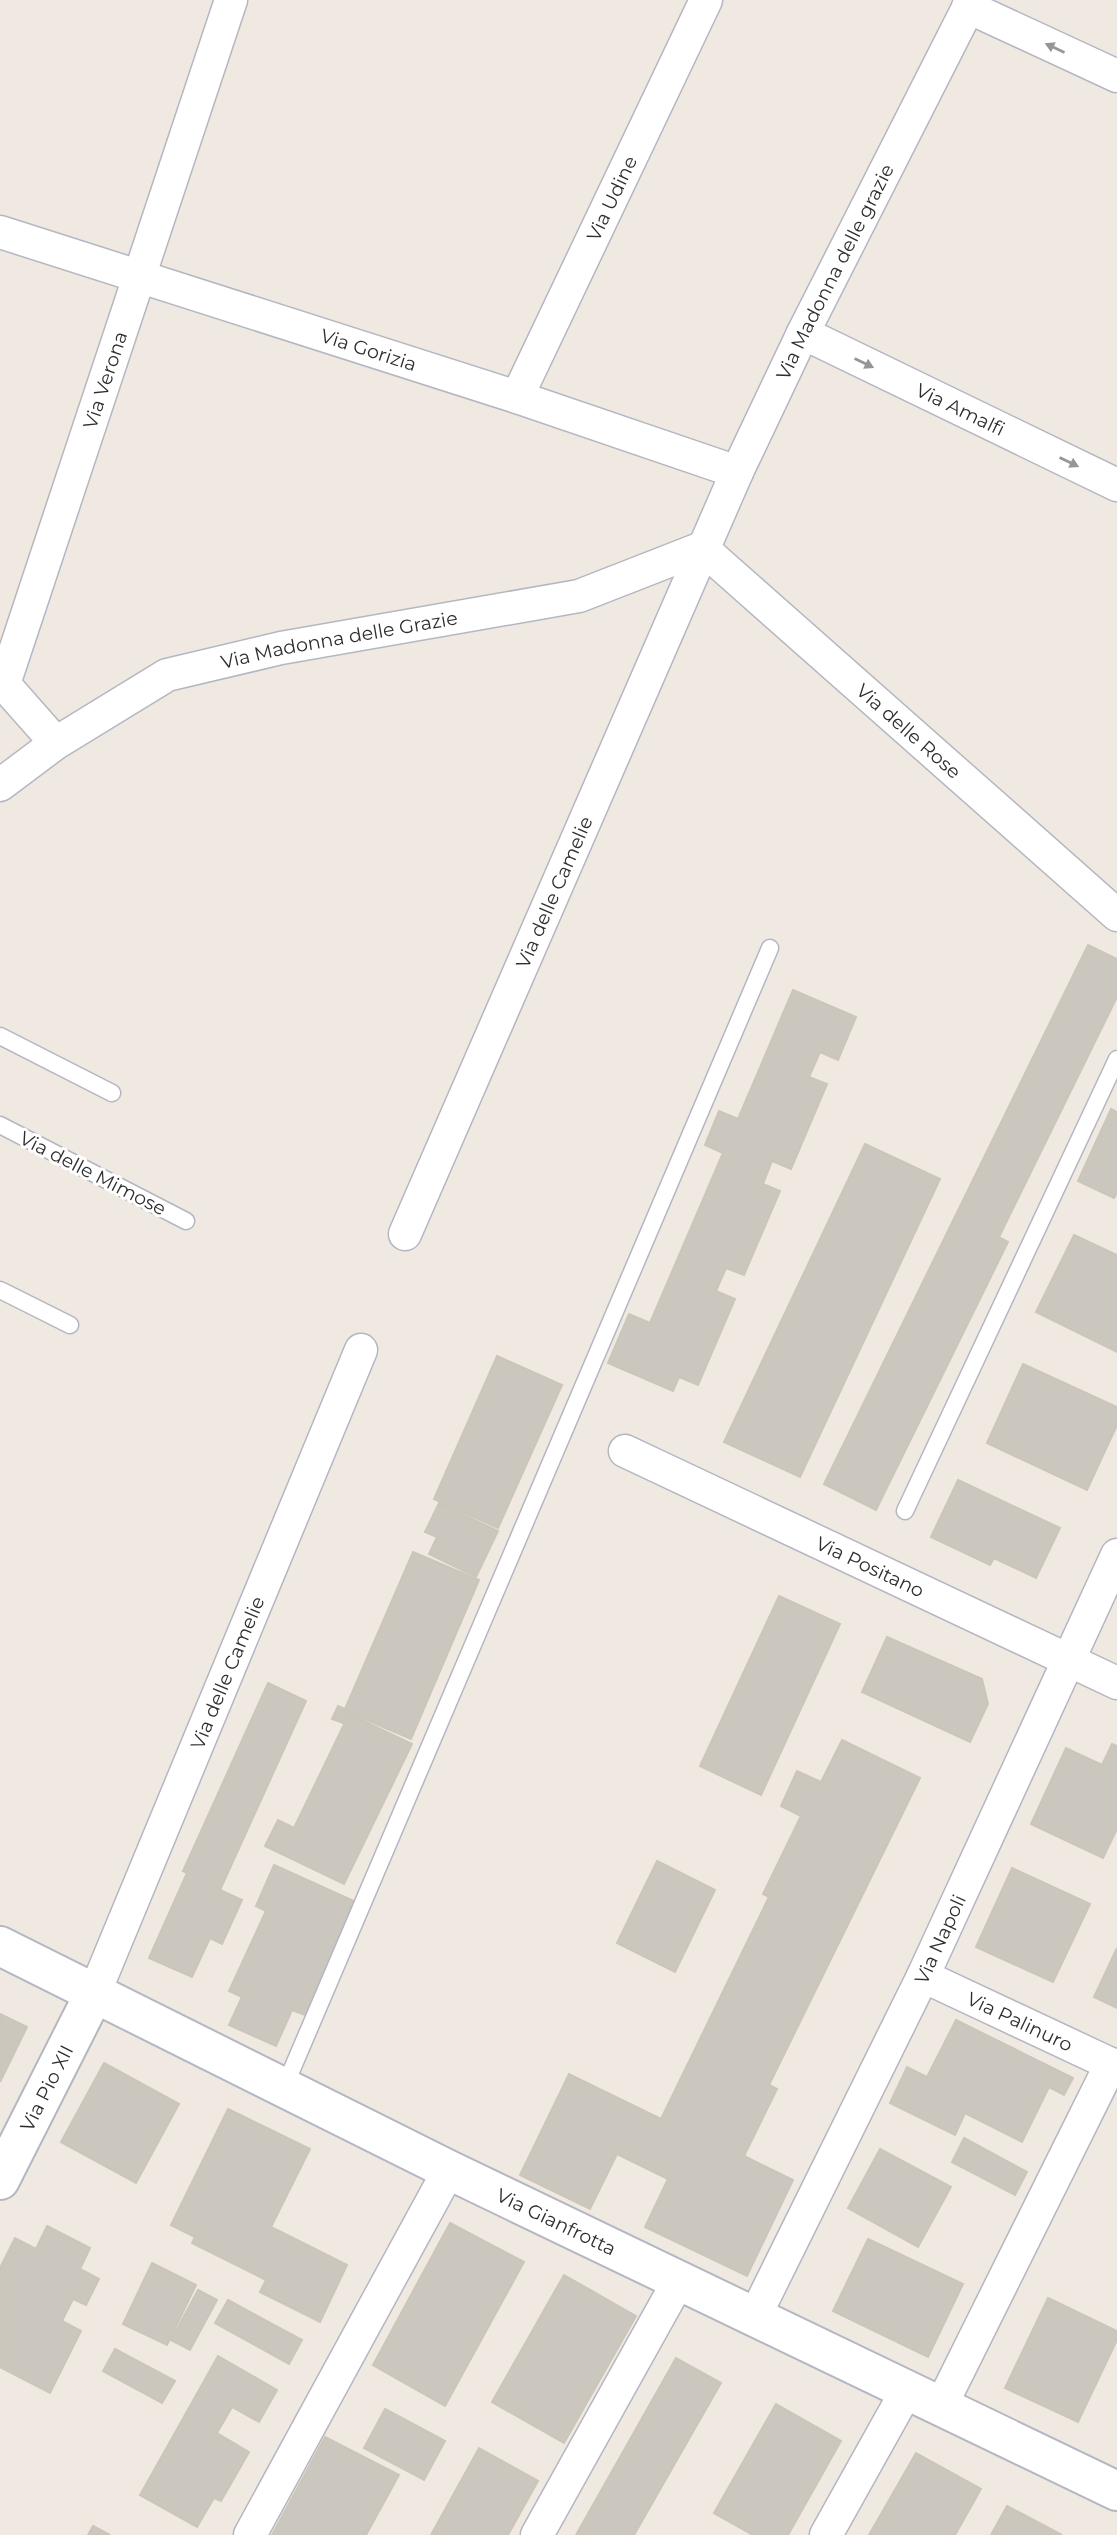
<svg xmlns="http://www.w3.org/2000/svg" width="1117" height="2535" font-family="Montserrat,sans-serif">
<style>
.building{fill:#cbc7bf;stroke:#cbc5ba;stroke-width:2}
.lines{fill:none;stroke-linecap:round;stroke-linejoin:round}
.lane-casing{stroke:#b4b7c1;stroke-width:19}
.street-casing{stroke:#b4b7c1;stroke-width:35}
.secondary-casing{stroke:#b4b7c1;stroke-width:42}
.lane{stroke:#fff;stroke-width:16}
.street{stroke:#fff;stroke-width:32}
.secondary{stroke:#fff;stroke-width:38}
.oneway{fill:#969696}
.labels{text-anchor:middle;stroke-width:6;stroke-linejoin:round;paint-order:stroke}
.street-label{font-size:19px;fill:#2e2e2e;stroke:#fff}
</style>
<rect width="100%" height="100%" fill="#efe9e1"/>
<g class="building">
<path d="M 1088,945 L 1117,959 L 1117,997 L 999,1237 L 1008,1242 L 876,1510 L 824,1484 Z"/>
<path d="M 793,990 L 856,1017 L 838,1060 L 820,1052 L 809,1077 L 827,1084 L 791,1169 L 772,1161 L 763,1184 L 780,1191 L 744,1275 L 726,1268 L 716,1291 L 735,1299 L 698,1385 L 679,1377 L 673,1391 L 608,1363 L 629,1314 L 650,1323 L 723,1153 L 705,1145 L 719,1111 L 738,1119 Z"/>
<path d="M 1111,1109 L 1117,1112 L 1117,1193 L 1114,1198 L 1078,1181 Z"/>
<path d="M 865,1144 L 940,1179 L 800,1477 L 724,1442 Z"/>
<path d="M 1074,1235 L 1117,1255 L 1117,1352 L 1036,1312 Z"/>
<path d="M 497,1356 L 562,1385 L 498,1528 L 434,1499 Z"/>
<path d="M 1023,1364 L 1117,1407 L 1117,1425 L 1087,1490 L 987,1443 Z"/>
<path d="M 958,1480 L 1060,1528 L 1036,1578 L 994,1558 L 990,1565 L 931,1537 Z"/>
<path d="M 439,1503 L 498,1531 L 476,1577 L 429,1554 L 437,1537 L 425,1532 Z"/>
<path d="M 413,1552 L 479,1580 L 411,1739 L 348,1712 L 343,1723 L 332,1719 L 338,1706 L 345,1709 Z"/>
<path d="M 779,1596 L 840,1624 L 761,1795 L 700,1766 Z"/>
<path d="M 887,1637 L 982,1679 L 988,1704 L 970,1742 L 862,1692 Z"/>
<path d="M 268,1683 L 306,1701 L 220,1890 L 242,1900 L 222,1944 L 210,1938 L 192,1977 L 149,1958 L 187,1873 L 183,1871 Z"/>
<path d="M 349,1714 L 412,1744 L 344,1884 L 265,1846 L 278,1820 L 294,1828 Z"/>
<path d="M 842,1740 L 920,1778 L 769,2085 L 777,2089 L 744,2156 L 793,2180 L 747,2276 L 645,2227 L 668,2179 L 617,2154 L 590,2209 L 520,2175 L 569,2074 L 661,2119 L 769,1897 L 763,1894 L 801,1816 L 781,1806 L 797,1771 L 821,1782 Z"/>
<path d="M 1112,1744 L 1117,1746 L 1117,1829 L 1103,1858 L 1031,1824 L 1066,1748 L 1102,1765 Z"/>
<path d="M 657,1861 L 715,1890 L 675,1972 L 617,1943 Z"/>
<path d="M 274,1865 L 356,1902 L 305,2015 L 292,2010 L 276,2046 L 229,2025 L 242,1997 L 229,1991 L 266,1911 L 256,1906 Z"/>
<path d="M 1012,1868 L 1090,1904 L 1053,1982 L 976,1947 Z"/>
<path d="M 1117,1948 L 1117,2008 L 1094,1997 Z"/>
<path d="M 0,2014 L 27,2027 L 0,2082 Z"/>
<path d="M 956,2020 L 1073,2078 L 1064,2095 L 1049,2087 L 1022,2142 L 965,2113 L 955,2135 L 890,2103 L 907,2067 L 927,2077 Z"/>
<path d="M 104,2063 L 179,2104 L 136,2183 L 61,2142 Z"/>
<path d="M 228,2109 L 310,2149 L 271,2227 L 347,2265 L 320,2322 L 260,2292 L 266,2280 L 192,2243 L 195,2237 L 171,2225 Z"/>
<path d="M 964,2138 L 1027,2172 L 1015,2195 L 952,2162 Z"/>
<path d="M 880,2149 L 951,2187 L 918,2247 L 848,2208 Z"/>
<path d="M 450,2223 L 524,2262 L 445,2406 L 373,2365 Z"/>
<path d="M 47,2226 L 90,2248 L 80,2269 L 99,2279 L 86,2305 L 73,2299 L 62,2321 L 81,2331 L 50,2393 L 0,2367 L 0,2268 L 15,2238 L 36,2249 Z"/>
<path d="M 868,2239 L 963,2284 L 928,2357 L 833,2311 Z"/>
<path d="M 152,2263 L 196,2285 L 167,2345 L 123,2324 Z"/>
<path d="M 564,2275 L 636,2316 L 564,2443 L 492,2402 Z"/>
<path d="M 198,2290 L 217,2300 L 190,2350 L 171,2340 Z"/>
<path d="M 1048,2298 L 1117,2331 L 1117,2340 L 1078,2422 L 1005,2388 Z"/>
<path d="M 228,2300 L 302,2340 L 289,2364 L 215,2323 Z"/>
<path d="M 115,2349 L 175,2381 L 162,2403 L 103,2371 Z"/>
<path d="M 218,2356 L 277,2390 L 259,2422 L 232,2407 L 217,2433 L 249,2452 L 221,2501 L 214,2498 L 197,2527 L 140,2495 Z"/>
<path d="M 676,2358 L 721,2383 L 634,2535 L 576,2535 Z"/>
<path d="M 776,2404 L 841,2441 L 788,2535 L 753,2535 L 714,2513 Z"/>
<path d="M 385,2409 L 445,2441 L 424,2480 L 364,2448 Z"/>
<path d="M 325,2437 L 399,2475 L 366,2535 L 272,2535 Z"/>
<path d="M 479,2448 L 538,2481 L 508,2535 L 431,2535 Z"/>
<path d="M 916,2453 L 981,2489 L 955,2535 L 869,2535 Z"/>
<path d="M 1007,2506 L 1062,2535 L 991,2535 Z"/>
<path d="M 93,2526 L 110,2535 L 88,2535 Z"/>
</g>
<g class="lines">
<g class="lane-casing">
<g id="lane">
<path d="M 0,1036 L 112,1093"/>
<path d="M 0,1125 L 186,1221"/>
<path d="M 0,1290 L 70,1325"/>
<path d="M 905,1511 L 1117,1059"/>
<path d="M 284,2088 L 770,948"/>
</g>
</g>
<g class="street-casing">
<g id="street">
<path d="M 968,7 L 1117,76"/>
<path id="s1" d="M 0,232 L 517,397 L 737,472"/>
<path id="s2" d="M 803,333 L 1117,485"/>
<path id="s3" d="M 517,397 L 706,0"/>
<path id="s4" d="M 702,548 L 1117,915"/>
<path id="s5" d="M 56,743 L 4,684 L 231,0"/>
<path id="s6" d="M 0,785 L 56,743 L 167,675 L 281,648 L 579,596 L 702,548"/>
<path id="s7" d="M 405,1234 L 737,472 L 803,333 L 972,0"/>
<path id="s8" d="M 625,1451 L 1117,1683"/>
<path id="s9" d="M 923,1976 L 1117,2067"/>
<path id="s10" d="M 94,1994 L 361,1350"/>
<path id="s11" d="M 754,2318 L 923,1976 L 1117,1555"/>
<path d="M 941,2406 L 1111,2064"/>
<path d="M 250,2535 L 449,2170"/>
<path d="M 537,2535 L 678,2282"/>
<path d="M 826,2535 L 907,2390"/>
</g>
</g>
<g class="secondary-casing">
<g id="secondary">
<path id="s12" d="M 0,1946 L 449,2170 L 1117,2491"/>
<path id="s13" d="M 0,2180 L 94,1994"/>
</g>
</g>
<use href="#lane" class="lane"/>
<use href="#street" class="street"/>
<use href="#secondary" class="secondary"/>
</g>
<defs><path id="oneway-solid" d="M-6-.8H1V-3.2L6.5 0L1 3.2V.8H-6Z" transform="scale(1.75)"/></defs>
<g class="oneway">
<use href="#oneway-solid" transform="translate(1055 48) rotate(-155)"/>
<use href="#oneway-solid" transform="translate(864 363) rotate(26)"/>
<use href="#oneway-solid" transform="translate(1069 462) rotate(26)"/>
</g>
<g class="labels">
<g class="street-label">
<text dy="7" stroke="none"><textPath href="#s3" startOffset="220">Via Udine</textPath></text>
<text dy="7" stroke="none"><textPath href="#s7" startOffset="1054">Via Madonna delle grazie</textPath></text>
<text dy="7" stroke="none"><textPath href="#s1" startOffset="387">Via Gorizia</textPath></text>
<text dy="7" stroke="none"><textPath href="#s5" startOffset="399">Via Verona</textPath></text>
<text dy="7" stroke="none"><textPath href="#s2" startOffset="175">Via Amalfi</textPath></text>
<text dy="7" stroke="none"><textPath href="#s6" startOffset="376">Via Madonna delle Grazie</textPath></text>
<text dy="7" stroke="none"><textPath href="#s4" startOffset="276">Via delle Rose</textPath></text>
<text dy="7" stroke="none"><textPath href="#s7" startOffset="373">Via delle Camelie</textPath></text>
<text transform="translate(93 1173) rotate(27)" y="7">Via delle Mimose</text>
<text dy="7" stroke="none"><textPath href="#s8" startOffset="271">Via Positano</textPath></text>
<text dy="7" stroke="none"><textPath href="#s10" startOffset="348">Via delle Camelie</textPath></text>
<text dy="7" stroke="none"><textPath href="#s11" startOffset="422">Via Napoli</textPath></text>
<text dy="7" stroke="none"><textPath href="#s9" startOffset="107">Via Palinuro</textPath></text>
<text dy="7" stroke="none"><textPath href="#s13" startOffset="103">Via Pio XII</textPath></text>
<text dy="7" stroke="none"><textPath href="#s12" startOffset="621">Via Gianfrotta</textPath></text>
</g>
</g>
</svg>
